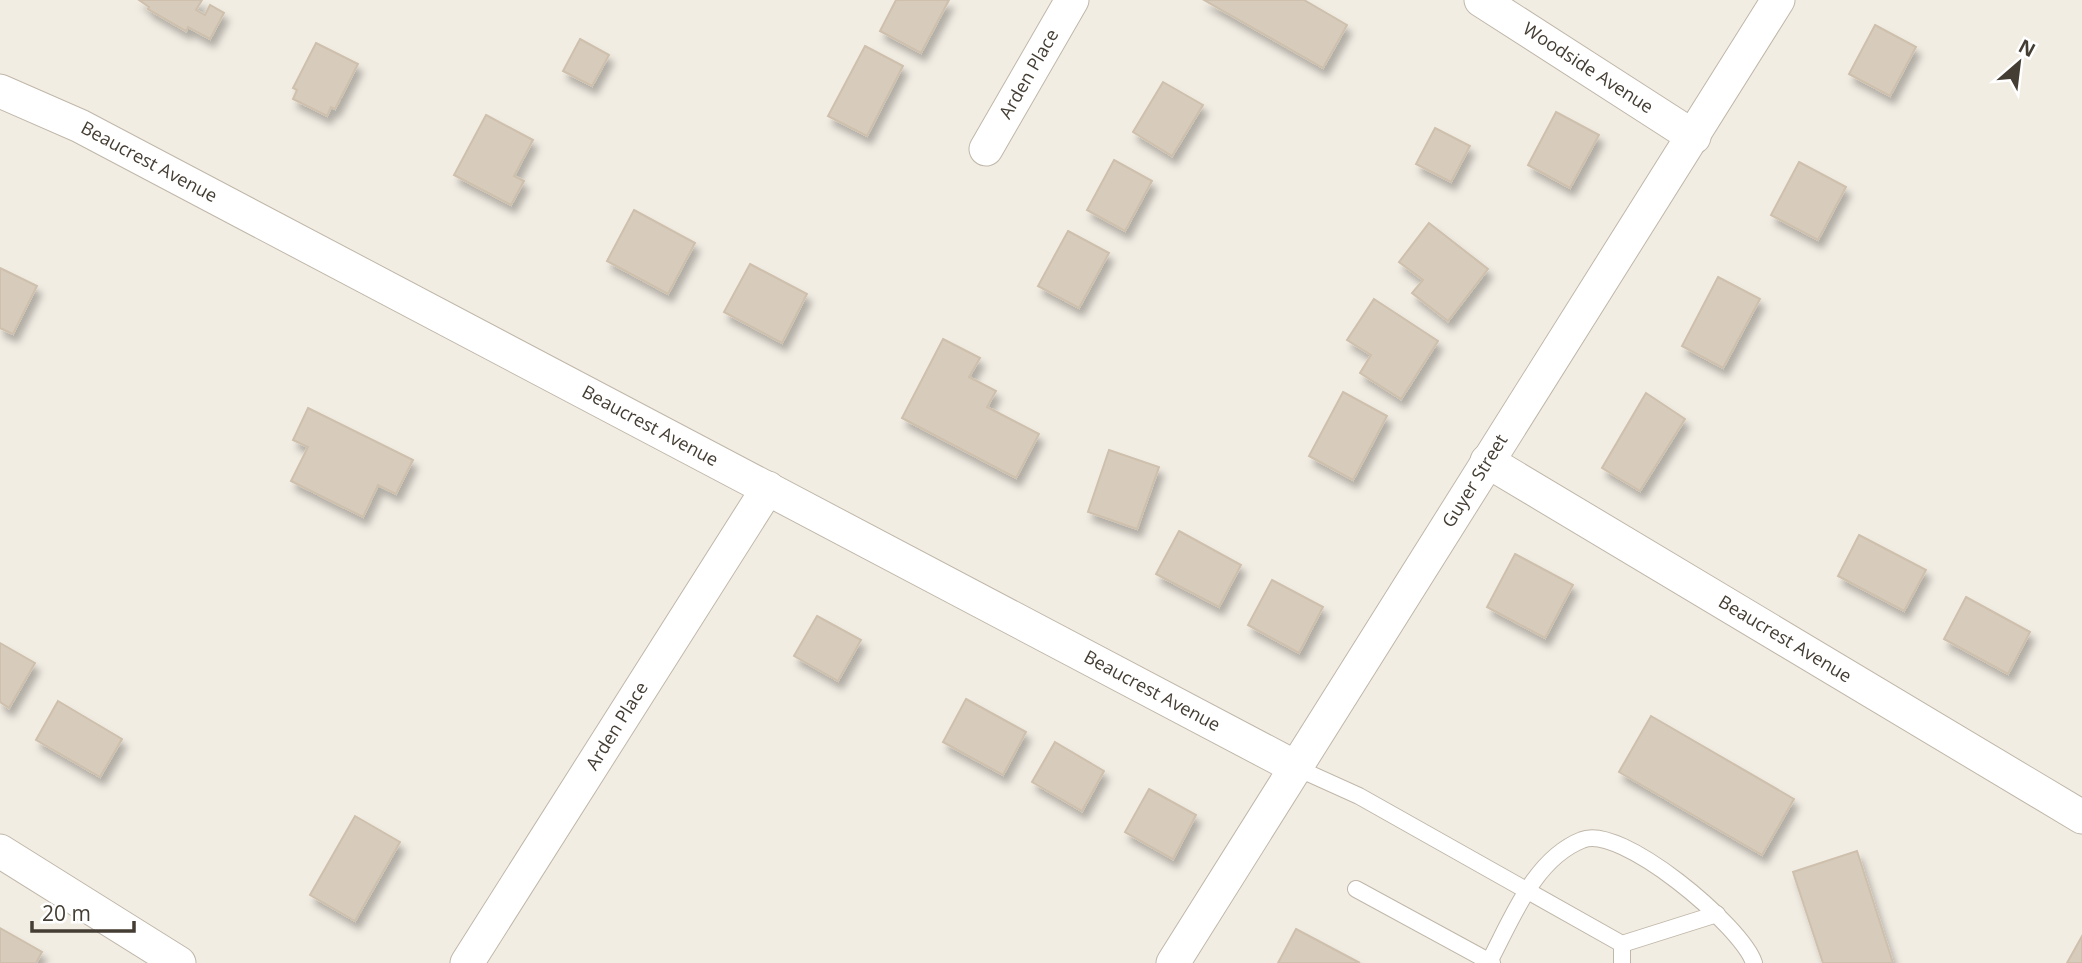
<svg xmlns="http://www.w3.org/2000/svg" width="2082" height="963" font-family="'Open Sans',sans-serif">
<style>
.building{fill:#d7cbbb;stroke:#cec0ac;stroke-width:2;filter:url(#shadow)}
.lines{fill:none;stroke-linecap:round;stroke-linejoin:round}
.lane-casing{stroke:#c0b7a9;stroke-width:18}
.street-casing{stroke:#c0b7a9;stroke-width:35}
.lane{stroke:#fff;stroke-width:16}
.street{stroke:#fff;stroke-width:33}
.labels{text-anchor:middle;stroke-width:5;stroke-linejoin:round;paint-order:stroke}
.street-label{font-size:18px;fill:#443d33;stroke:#fff}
</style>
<defs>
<filter id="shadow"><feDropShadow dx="4.5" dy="8" stdDeviation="3.5" flood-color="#0004"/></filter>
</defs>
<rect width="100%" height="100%" fill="#f2ede3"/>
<g class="building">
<path d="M 139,0 L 202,0 L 196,10 L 205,15 L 210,5 L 224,13 L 210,39 L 188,27 L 186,31 L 148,9 L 149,7 Z"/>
<path d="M 896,0 L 949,0 L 921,53 L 880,31 Z"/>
<path d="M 1204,0 L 1304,0 L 1347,25 L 1323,68 Z"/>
<path d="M 1875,25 L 1916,47 L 1890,96 L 1849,74 Z"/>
<path d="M 580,39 L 609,55 L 592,86 L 563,71 Z"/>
<path d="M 316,43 L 358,64 L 335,109 L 331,107 L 327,116 L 293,99 L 297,90 L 293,88 Z"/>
<path d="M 865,46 L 903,66 L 867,136 L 828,116 Z"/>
<path d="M 1163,82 L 1203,105 L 1172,156 L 1133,132 Z"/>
<path d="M 1556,112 L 1599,135 L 1570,188 L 1528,165 Z"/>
<path d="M 486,115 L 533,140 L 514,176 L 524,181 L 511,205 L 454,175 Z"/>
<path d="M 1435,128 L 1470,146 L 1451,182 L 1416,164 Z"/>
<path d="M 1114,160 L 1152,181 L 1125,231 L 1087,210 Z"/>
<path d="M 1799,162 L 1846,187 L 1818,240 L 1771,215 Z"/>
<path d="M 634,210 L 695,243 L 668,294 L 607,261 Z"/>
<path d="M 1429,223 L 1488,269 L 1448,321 L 1412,293 L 1423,280 L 1399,262 Z"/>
<path d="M 1068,231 L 1109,253 L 1079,308 L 1038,286 Z"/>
<path d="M 750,264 L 807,294 L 782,343 L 724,312 Z"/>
<path d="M 0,268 L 37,286 L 13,334 L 0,328 Z"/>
<path d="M 1718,277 L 1760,299 L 1723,368 L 1682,346 Z"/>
<path d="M 1374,299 L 1438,341 L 1401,399 L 1360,373 L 1371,355 L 1347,340 Z"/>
<path d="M 943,339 L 980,358 L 969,377 L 996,391 L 987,407 L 1039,434 L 1016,478 L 902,418 Z"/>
<path d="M 1343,392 L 1387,416 L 1353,480 L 1309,456 Z"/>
<path d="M 1646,393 L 1685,419 L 1640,491 L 1602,468 Z"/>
<path d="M 308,408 L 413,460 L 396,494 L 378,485 L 363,517 L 291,481 L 308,447 L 293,440 Z"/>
<path d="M 1109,450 L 1159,467 L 1137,529 L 1088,512 Z"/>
<path d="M 1179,531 L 1241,565 L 1219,607 L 1156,574 Z"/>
<path d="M 1859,535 L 1926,570 L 1904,611 L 1838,576 Z"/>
<path d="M 1515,554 L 1573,585 L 1545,638 L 1487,607 Z"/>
<path d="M 1272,580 L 1323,607 L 1299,653 L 1248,625 Z"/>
<path d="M 1966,597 L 2030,632 L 2008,674 L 1944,639 Z"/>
<path d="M 817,616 L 861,640 L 838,681 L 794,656 Z"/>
<path d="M 0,643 L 35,663 L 9,708 L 0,702 Z"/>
<path d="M 966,699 L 1026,732 L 1003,775 L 943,742 Z"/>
<path d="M 58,701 L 122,739 L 100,777 L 36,740 Z"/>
<path d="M 1651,716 L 1794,799 L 1762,855 L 1619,772 Z"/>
<path d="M 1055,742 L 1104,771 L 1082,811 L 1032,782 Z"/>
<path d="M 1149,789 L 1196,815 L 1173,859 L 1125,832 Z"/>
<path d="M 355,816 L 400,842 L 355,921 L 310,895 Z"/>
<path d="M 1857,851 L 1893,963 L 1823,963 L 1793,872 Z"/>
<path d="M 0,928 L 42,952 L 36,963 L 0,963 Z"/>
<path d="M 1296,929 L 1360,963 L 1278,963 Z"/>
<path d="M 2082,936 L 2082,963 L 2067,963 Z"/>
</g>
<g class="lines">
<g class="lane-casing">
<g id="lane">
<path d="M 1297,768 L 1359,796 L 1622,944 L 1717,914"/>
<path d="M 1356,889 L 1492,963"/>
<path d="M 1489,962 C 1512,919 1534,859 1582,840 C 1620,823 1742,926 1754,963"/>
<path d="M 1622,963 L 1622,944"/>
</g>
</g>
<g class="street-casing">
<g id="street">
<path d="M 1481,0 L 1694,137"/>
<path d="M 0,91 L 80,126 L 1297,768"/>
<path d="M 986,149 L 1072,0"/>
<path d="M 1487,461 L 2082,817"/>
<path d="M 0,851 L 179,963"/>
<path d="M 467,963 L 768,488"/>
<path d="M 1173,963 L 1778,0"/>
</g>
</g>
<use href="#lane" class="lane"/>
<use href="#street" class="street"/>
</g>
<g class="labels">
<g class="street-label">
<text transform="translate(1588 68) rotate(33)" y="6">Woodside Avenue</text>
<text transform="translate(1029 74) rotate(-60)" y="6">Arden Place</text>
<text transform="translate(149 162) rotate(28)" y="6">Beaucrest Avenue</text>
<text transform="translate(650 426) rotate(28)" y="6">Beaucrest Avenue</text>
<text transform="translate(1475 481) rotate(-58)" y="6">Guyer Street</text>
<text transform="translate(1785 639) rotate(31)" y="6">Beaucrest Avenue</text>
<text transform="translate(1152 691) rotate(28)" y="6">Beaucrest Avenue</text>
<text transform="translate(617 726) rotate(-58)" y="6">Arden Place</text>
</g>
</g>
<g transform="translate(2019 63) rotate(28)" stroke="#ffffff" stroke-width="5" paint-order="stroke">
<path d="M0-5L12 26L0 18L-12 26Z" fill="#443d33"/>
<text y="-10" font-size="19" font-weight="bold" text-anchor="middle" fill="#443d33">N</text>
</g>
<path d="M32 921v10h102v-10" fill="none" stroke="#443d33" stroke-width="3.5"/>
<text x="42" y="921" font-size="21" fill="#443d33" stroke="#ffffff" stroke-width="5" paint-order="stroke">20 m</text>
</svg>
